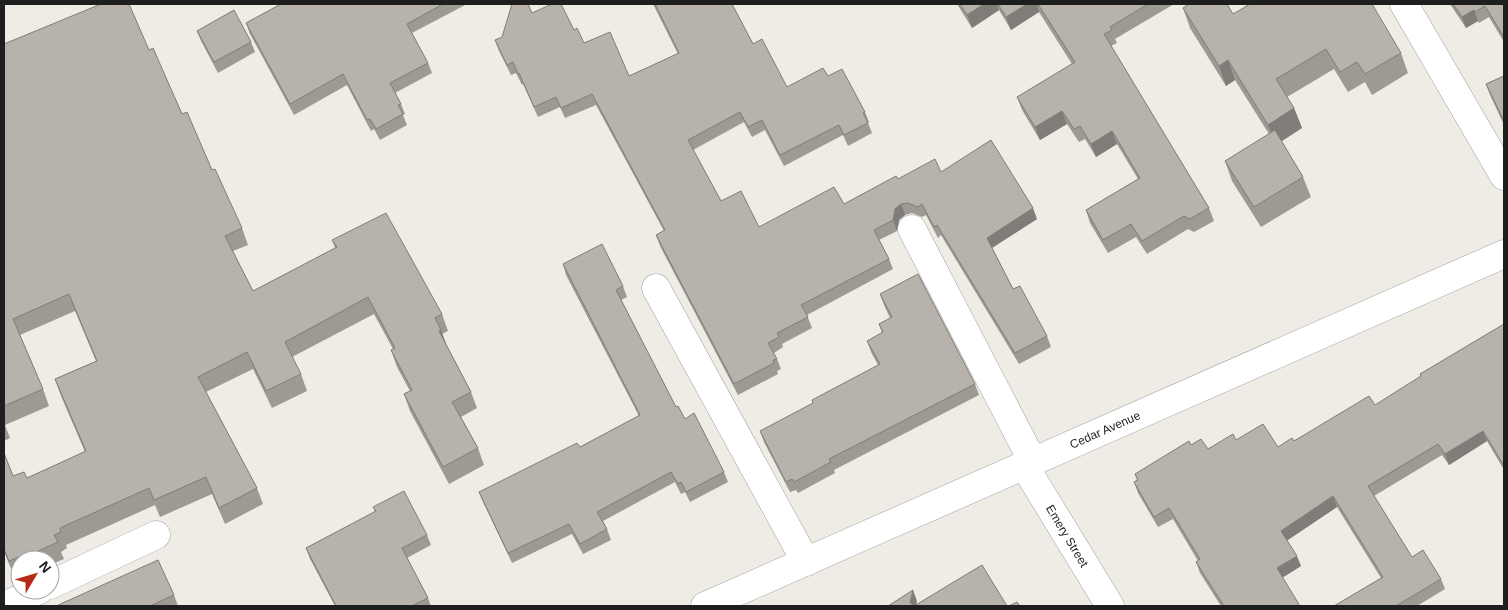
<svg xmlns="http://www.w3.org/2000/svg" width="1508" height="610" font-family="Arial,sans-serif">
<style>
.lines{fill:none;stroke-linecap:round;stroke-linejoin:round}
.minor-casing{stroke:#a2a2a2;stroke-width:29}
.minor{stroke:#fff;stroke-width:28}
.wall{fill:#9d9993}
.shaded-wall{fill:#807d78}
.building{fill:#b7b2ab;stroke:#807d78}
.labels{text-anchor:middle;stroke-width:5;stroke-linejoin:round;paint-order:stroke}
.street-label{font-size:12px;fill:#1e1e1e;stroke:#fff}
</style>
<rect width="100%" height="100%" fill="#eeece5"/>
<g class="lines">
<g class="minor-casing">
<g id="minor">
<path d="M 1404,4 L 1504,176"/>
<path d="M 912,229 L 1033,462"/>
<path d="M 656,288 L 806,562"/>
<path d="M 1024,465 L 1110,606"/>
<path d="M 50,585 L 156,535"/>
<path d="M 4,606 L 39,590"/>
<path d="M 705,606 L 1504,254"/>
</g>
</g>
<use href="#minor" class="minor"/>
</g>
<g class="wall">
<path d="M 281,4 L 467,4 L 412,33 L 428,63 L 432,73 L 395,93 L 401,104 L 405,114 L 403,115 L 407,125 L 380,140 L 374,129 L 371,131 L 347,85 L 294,115 L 250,34 L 246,23 Z"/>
<path d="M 653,4 L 732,4 L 753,44 L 787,87 L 828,76 L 865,112 L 869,122 L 868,123 L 872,133 L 848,146 L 843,135 L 784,166 L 765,130 L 752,137 L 744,122 L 693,150 L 721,201 L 759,227 L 844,204 L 898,179 L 941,172 L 1037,219 L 992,248 L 1013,289 L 1047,336 L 1051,347 L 1019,364 L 941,235 L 938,238 L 926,215 L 922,217 L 912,213 L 905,215 L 899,220 L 897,231 L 879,240 L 889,259 L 893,269 L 807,315 L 812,328 L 782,344 L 783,347 L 774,353 L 777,359 L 781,369 L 777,371 L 778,374 L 738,395 L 660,246 L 656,235 L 664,231 L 596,105 L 565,118 L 560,107 L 538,117 L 523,84 L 522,85 L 516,73 L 511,75 L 499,51 L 495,40 L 502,37 L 532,13 L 574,30 L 584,43 L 629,76 L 678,54 Z"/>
<path d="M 957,4 L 1174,4 L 1115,39 L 1117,43 L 1111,46 L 1209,208 L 1214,221 L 1194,232 L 1188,229 L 1147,254 L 1136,237 L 1108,253 L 1090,223 L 1086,210 L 1138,179 L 1117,144 L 1096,157 L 1085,139 L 1079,142 L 1067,124 L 1040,140 L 1022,110 L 1017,97 L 1072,64 L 1039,12 L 1011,30 L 999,10 L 972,28 Z"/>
<path d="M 1450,4 L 1504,4 L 1504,42 L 1489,17 L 1479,23 L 1478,21 L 1466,28 Z"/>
<path d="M 1183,8 L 1233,14 L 1401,53 L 1408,73 L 1372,95 L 1365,82 L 1348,92 L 1334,69 L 1287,97 L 1294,108 L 1302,128 L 1281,141 L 1303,177 L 1311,197 L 1261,227 L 1232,181 L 1225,161 L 1269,134 L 1235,80 L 1226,86 L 1190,28 Z"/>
<path d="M 197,31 L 251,42 L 255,52 L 218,73 L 201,41 Z"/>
<path d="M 4,44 L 149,50 L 212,170 L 242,228 L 248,245 L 233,251 L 253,291 L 335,248 L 332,240 L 442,314 L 448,331 L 442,334 L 446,344 L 471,392 L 477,408 L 461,417 L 478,448 L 484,465 L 449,484 L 410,411 L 404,394 L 410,391 L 397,367 L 391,350 L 393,349 L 374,314 L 292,357 L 301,374 L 307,391 L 272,408 L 253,369 L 206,392 L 257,488 L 263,504 L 225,524 L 212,494 L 160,517 L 155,505 L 66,545 L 67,548 L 61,552 L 64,559 L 50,565 L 50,560 L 20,560 L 20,576 L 15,578 L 4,552 L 4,453 L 13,476 L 27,478 L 85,452 L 61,396 L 55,379 L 96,361 L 75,311 L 20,335 L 43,389 L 49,406 L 5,425 L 10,438 L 4,441 Z"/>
<path d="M 1504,76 L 1504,125 L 1490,95 L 1486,84 Z"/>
<path d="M 563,264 L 623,286 L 627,297 L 621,300 L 676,407 L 724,472 L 728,482 L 690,502 L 685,492 L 681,494 L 675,482 L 603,521 L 607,529 L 611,540 L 583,554 L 572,534 L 512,563 L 483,502 L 479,492 L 580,447 L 639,416 L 566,275 Z"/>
<path d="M 880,294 L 975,384 L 979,395 L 834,470 L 835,473 L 798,493 L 796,490 L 790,492 L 764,442 L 760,431 L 813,404 L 878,365 L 871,352 L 867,341 L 882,333 L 879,324 L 890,318 L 884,305 Z"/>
<path d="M 1504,324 L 1504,470 L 1487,441 L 1449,465 L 1442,455 L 1374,496 L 1412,557 L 1441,579 L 1445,589 L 1417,606 L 1334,606 L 1381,578 L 1337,507 L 1287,540 L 1301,566 L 1282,578 L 1300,606 L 1221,606 L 1200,573 L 1196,562 L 1198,561 L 1173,519 L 1158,527 L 1138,493 L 1134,482 L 1137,480 L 1135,474 L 1191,445 L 1208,449 L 1236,440 L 1278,447 L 1294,441 L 1375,405 L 1421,376 L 1420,374 Z"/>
<path d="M 373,507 L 427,535 L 431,545 L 407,558 L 428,598 L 431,606 L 335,606 L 310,559 L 306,548 L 375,512 Z"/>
<path d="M 174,595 L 178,606 L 56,606 Z"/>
</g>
<g class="shaded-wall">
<path d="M 984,4 L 997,4 L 999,10 L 972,28 L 967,15 Z"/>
<path d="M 1027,4 L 1037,4 L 1039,12 L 1011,30 L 1006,17 Z"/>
<path d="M 1474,10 L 1478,21 L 1466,28 L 1462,17 Z"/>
<path d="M 1228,60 L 1235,80 L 1226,86 L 1219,66 Z"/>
<path d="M 1294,108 L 1302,128 L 1276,145 L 1268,125 Z"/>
<path d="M 1062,111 L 1067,124 L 1040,140 L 1035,127 Z"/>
<path d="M 1112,131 L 1117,144 L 1096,157 L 1091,144 Z"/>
<path d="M 901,204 L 905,215 L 899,220 L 897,231 L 893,220 L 895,209 Z"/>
<path d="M 1033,208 L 1037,219 L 990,249 L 987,238 Z"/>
<path d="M 441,330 L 447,346 L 439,331 Z"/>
<path d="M 1483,431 L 1487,441 L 1449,465 L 1445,454 Z"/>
<path d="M 1333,496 L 1337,507 L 1285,542 L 1281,531 Z"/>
<path d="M 1297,556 L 1301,566 L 1280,579 L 1277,568 Z"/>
<path d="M 913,590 L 917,601 L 916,606 L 912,606 L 910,602 Z"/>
</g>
<g class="building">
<path d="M 101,4 L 129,4 L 149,50 L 153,48 L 182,114 L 187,112 L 212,170 L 215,169 L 242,228 L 225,236 L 253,291 L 337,247 L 332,240 L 386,213 L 442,314 L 435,318 L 441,330 L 439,331 L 471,392 L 452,402 L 478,448 L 443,467 L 404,394 L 412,390 L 391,350 L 395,348 L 368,297 L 285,342 L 301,374 L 266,391 L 247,352 L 198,377 L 257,488 L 219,508 L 206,477 L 154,500 L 149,488 L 60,528 L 61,532 L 54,535 L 58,542 L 34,553 L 33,551 L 9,561 L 4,549 L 4,453 L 13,476 L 24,472 L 27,478 L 86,451 L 55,379 L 97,361 L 69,294 L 13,319 L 43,389 L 4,406 L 4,44 Z"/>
<path d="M 281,4 L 443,4 L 407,24 L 428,63 L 390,83 L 401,104 L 398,105 L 403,114 L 376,129 L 370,119 L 367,120 L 343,74 L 290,104 L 246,23 Z"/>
<path d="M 512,4 L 528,4 L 532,13 L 552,4 L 561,4 L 574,30 L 577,28 L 584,43 L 610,32 L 629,76 L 679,53 L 655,4 L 732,4 L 753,44 L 762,39 L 787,87 L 823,68 L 828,76 L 842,69 L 865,112 L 863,113 L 868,123 L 844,135 L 839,125 L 780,155 L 762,120 L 748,127 L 740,112 L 688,140 L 721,201 L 741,191 L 759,227 L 834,187 L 844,204 L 896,176 L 898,179 L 935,159 L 941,172 L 991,140 L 1033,208 L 987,238 L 1013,289 L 1020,286 L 1047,336 L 1015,353 L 937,225 L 934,227 L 922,204 L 918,207 L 908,203 L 901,204 L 895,209 L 893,220 L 874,230 L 889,259 L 801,305 L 808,317 L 777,333 L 779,337 L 768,343 L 777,359 L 773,360 L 774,363 L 734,384 L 656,235 L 665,230 L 592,94 L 561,108 L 556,97 L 534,107 L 519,73 L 518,74 L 513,62 L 507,65 L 495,40 L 502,37 Z"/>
<path d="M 960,4 L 984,4 L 967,15 Z"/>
<path d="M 998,4 L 1027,4 L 1006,17 Z"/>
<path d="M 1038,4 L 1148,4 L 1110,27 L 1112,30 L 1104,34 L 1209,208 L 1190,219 L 1184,216 L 1142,241 L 1131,224 L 1103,240 L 1086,210 L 1140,178 L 1112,131 L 1091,144 L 1080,126 L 1074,129 L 1062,111 L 1035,127 L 1017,97 L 1075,62 Z"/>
<path d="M 1189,4 L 1227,4 L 1233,14 L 1250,4 L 1372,4 L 1401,53 L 1365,74 L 1357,62 L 1340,72 L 1326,49 L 1276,79 L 1294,108 L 1268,125 L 1228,60 L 1219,66 L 1183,8 Z"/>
<path d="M 1453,4 L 1504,4 L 1504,37 L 1485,6 L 1475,12 L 1474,10 L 1462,17 Z"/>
<path d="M 234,10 L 251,42 L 214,62 L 197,31 Z"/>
<path d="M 1504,76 L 1504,121 L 1486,84 Z"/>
<path d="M 1275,130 L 1303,177 L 1254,207 L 1225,161 Z"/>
<path d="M 602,244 L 623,286 L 616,290 L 676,407 L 678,406 L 685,419 L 694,413 L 724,472 L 686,492 L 681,482 L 678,484 L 671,472 L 597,512 L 607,529 L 580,544 L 569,524 L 508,553 L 479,492 L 577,443 L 580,447 L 640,415 L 563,264 Z"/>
<path d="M 918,274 L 975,384 L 829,459 L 831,462 L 794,482 L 792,479 L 786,482 L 760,431 L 813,403 L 812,400 L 880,364 L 867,341 L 883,332 L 879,324 L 892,317 L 880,294 Z"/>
<path d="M 1504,324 L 1504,466 L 1483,431 L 1445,454 L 1438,444 L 1368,486 L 1412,557 L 1423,550 L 1441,579 L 1396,606 L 1334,606 L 1383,577 L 1333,496 L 1281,531 L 1297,556 L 1277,568 L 1300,606 L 1224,606 L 1196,562 L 1200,559 L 1169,508 L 1154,517 L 1134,482 L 1138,480 L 1135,474 L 1189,441 L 1191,445 L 1201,439 L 1208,449 L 1233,434 L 1236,440 L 1263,424 L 1278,447 L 1292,438 L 1294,441 L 1369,396 L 1375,405 L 1421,376 L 1420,374 Z"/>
<path d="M 404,491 L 427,535 L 402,548 L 428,598 L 412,606 L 336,606 L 306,548 L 376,511 L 373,507 Z"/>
<path d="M 158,560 L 174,595 L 150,606 L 56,606 Z"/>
<path d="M 982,565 L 1007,606 L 914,606 Z"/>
<path d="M 913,590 L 910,602 L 913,606 L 888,606 Z"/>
<path d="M 1017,602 L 1020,606 L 1009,606 Z"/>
</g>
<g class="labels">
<g class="street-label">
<text transform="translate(1105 430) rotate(-24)" y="4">Cedar Avenue</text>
<text transform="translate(1067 536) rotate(59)" y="4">Emery Street</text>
</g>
</g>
<rect width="1508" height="610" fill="none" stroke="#1e1e1e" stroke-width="10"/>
<g transform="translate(35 575) rotate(52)"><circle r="24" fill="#ffffff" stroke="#a5a5a5"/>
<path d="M0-4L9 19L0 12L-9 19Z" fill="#b62916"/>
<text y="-8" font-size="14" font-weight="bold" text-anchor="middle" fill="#1e1e1e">N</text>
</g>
</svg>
